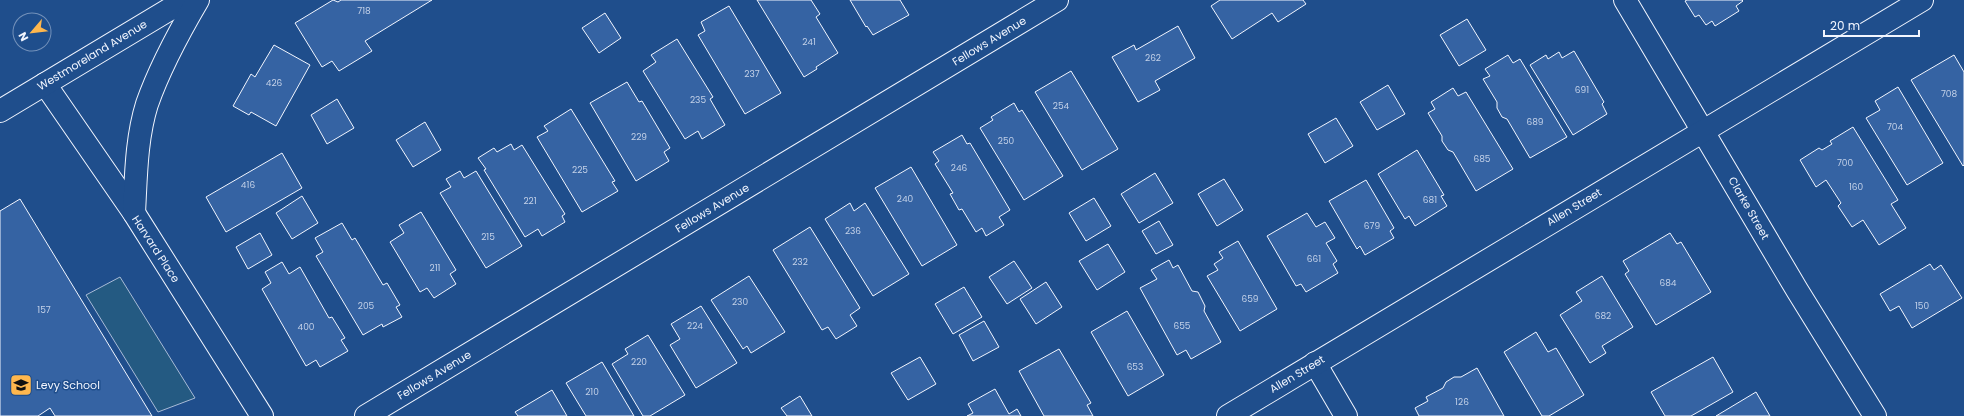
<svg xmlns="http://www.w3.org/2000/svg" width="1964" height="416" font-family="Poppins,sans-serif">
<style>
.green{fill:#245a82;stroke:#a8bbd7}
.building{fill:#3563a3;stroke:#f2f6ff}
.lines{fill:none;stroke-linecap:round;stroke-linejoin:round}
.minor-casing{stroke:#f2f6ff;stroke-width:24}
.minor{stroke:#1f4e8c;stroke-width:22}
.labels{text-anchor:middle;stroke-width:3;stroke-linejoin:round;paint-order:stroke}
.number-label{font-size:9px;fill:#c3d1e8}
.street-label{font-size:11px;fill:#f2f6ff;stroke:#1f4e8c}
.poi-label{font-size:11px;fill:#f2f6ff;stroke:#1f4e8c;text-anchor:start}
</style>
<rect width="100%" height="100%" fill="#1f4e8c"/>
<path class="green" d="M 120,277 L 195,398 L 158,412 L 86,295 Z"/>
<g class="building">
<path d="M 333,0 L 338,2 L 341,0 L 432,0 L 365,41 L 372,51 L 339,71 L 332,61 L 322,67 L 295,23 Z"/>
<path d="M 757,0 L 811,0 L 820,14 L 816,17 L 838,53 L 816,67 L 817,69 L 804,77 Z"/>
<path d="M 850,0 L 900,0 L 909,15 L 873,35 L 867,26 L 866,27 Z"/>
<path d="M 1220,0 L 1303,0 L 1306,4 L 1278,22 L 1272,13 L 1232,39 L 1211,6 Z"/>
<path d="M 1687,0 L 1742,0 L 1743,1 L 1736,6 L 1739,11 L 1715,26 L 1712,21 L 1706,25 L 1699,15 L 1695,17 L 1685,1 Z"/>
<path d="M 729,6 L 781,93 L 745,114 L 698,35 L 705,31 L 701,22 Z"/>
<path d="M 605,13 L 621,38 L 599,53 L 582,28 Z"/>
<path d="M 1467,19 L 1486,50 L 1459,66 L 1440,35 Z"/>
<path d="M 1178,26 L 1195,58 L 1155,81 L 1160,90 L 1138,102 L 1112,57 L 1134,45 L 1136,50 Z"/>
<path d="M 677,39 L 713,97 L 710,99 L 725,125 L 702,139 L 698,131 L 685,139 L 643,71 L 656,62 L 651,55 Z"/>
<path d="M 274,45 L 310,65 L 276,126 L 251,112 L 249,115 L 233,106 L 251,74 L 255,77 Z"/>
<path d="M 1574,51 L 1604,102 L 1602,104 L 1607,114 L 1573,135 L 1530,65 L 1546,55 L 1548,59 L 1559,52 L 1562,58 Z"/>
<path d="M 1508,55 L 1513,63 L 1520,59 L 1567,137 L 1530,158 L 1507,119 L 1502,117 L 1497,108 L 1497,102 L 1483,79 L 1490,76 L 1485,69 Z"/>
<path d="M 1954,55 L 1964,72 L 1964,165 L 1963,166 L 1911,80 Z"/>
<path d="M 1071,71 L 1118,149 L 1082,170 L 1035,92 Z"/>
<path d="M 627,82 L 639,102 L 642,101 L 670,148 L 664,152 L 669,161 L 636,181 L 590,103 Z"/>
<path d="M 1388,85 L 1405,114 L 1377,130 L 1360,102 Z"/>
<path d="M 1898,87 L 1943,163 L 1907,185 L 1866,118 L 1880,110 L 1875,101 Z"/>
<path d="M 1453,88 L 1458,96 L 1466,92 L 1513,169 L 1476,191 L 1453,152 L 1448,150 L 1442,141 L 1442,136 L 1428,113 L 1435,109 L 1431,102 Z"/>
<path d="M 337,99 L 354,128 L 327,144 L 311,115 Z"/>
<path d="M 1014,103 L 1019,112 L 1022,110 L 1063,176 L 1024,200 L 980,128 L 993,120 L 991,117 Z"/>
<path d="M 571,109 L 615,181 L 612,182 L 618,191 L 582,212 L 537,137 L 548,131 L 544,126 Z"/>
<path d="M 1336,118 L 1353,146 L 1325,163 L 1308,134 Z"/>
<path d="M 425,122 L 441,150 L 413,167 L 396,140 Z"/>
<path d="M 1853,127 L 1898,200 L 1891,204 L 1906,228 L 1879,245 L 1863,220 L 1852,227 L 1838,206 L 1841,203 L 1826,180 L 1816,187 L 1800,160 L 1819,148 L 1822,150 L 1832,144 L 1830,141 Z"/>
<path d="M 962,135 L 967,144 L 970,143 L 1010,210 L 999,217 L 1004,225 L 986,236 L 982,228 L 976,232 L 962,209 L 959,210 L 950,194 L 953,193 L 935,164 L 939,161 L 933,152 Z"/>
<path d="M 511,144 L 514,150 L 522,145 L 565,214 L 562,216 L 565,222 L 542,236 L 538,229 L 525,237 L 484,170 L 486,169 L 478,158 L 494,148 L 497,152 Z"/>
<path d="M 1417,150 L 1444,195 L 1441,196 L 1447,206 L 1415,226 L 1409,216 L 1405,219 L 1378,174 Z"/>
<path d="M 282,153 L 302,188 L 226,232 L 206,197 Z"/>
<path d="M 911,167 L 957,245 L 922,266 L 875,188 Z"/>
<path d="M 460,171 L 464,178 L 476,171 L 522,246 L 486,268 L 440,193 L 451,187 L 446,179 Z"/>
<path d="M 1155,173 L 1173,203 L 1139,223 L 1121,194 Z"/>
<path d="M 1224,179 L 1243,210 L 1217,226 L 1198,194 Z"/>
<path d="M 1366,180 L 1394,228 L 1390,231 L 1394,238 L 1365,255 L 1360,246 L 1357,249 L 1329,201 Z"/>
<path d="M 302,196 L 318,223 L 292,239 L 276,213 Z"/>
<path d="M 1094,198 L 1111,226 L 1086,241 L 1069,213 Z"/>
<path d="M 20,199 L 152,416 L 55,416 L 50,408 L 38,416 L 0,416 L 0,211 Z"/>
<path d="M 850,203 L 854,211 L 865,203 L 909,274 L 873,296 L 825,219 Z"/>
<path d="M 421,212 L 456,270 L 450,274 L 456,284 L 434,298 L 427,288 L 420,292 L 390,242 L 404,233 L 399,225 Z"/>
<path d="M 1307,213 L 1316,227 L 1325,222 L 1335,238 L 1326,243 L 1337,261 L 1333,264 L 1338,273 L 1306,292 L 1301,284 L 1296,286 L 1267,236 Z"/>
<path d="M 1159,221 L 1173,245 L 1156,254 L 1142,231 Z"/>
<path d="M 342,223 L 352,240 L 355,238 L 383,285 L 387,283 L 400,305 L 396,307 L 402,317 L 383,327 L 382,324 L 363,335 L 316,256 L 323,252 L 315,238 Z"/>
<path d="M 810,227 L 860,308 L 850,315 L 857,326 L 836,339 L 828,327 L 822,330 L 773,250 Z"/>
<path d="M 260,233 L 272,255 L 248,269 L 236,247 Z"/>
<path d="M 1670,233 L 1677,244 L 1681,242 L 1711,292 L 1656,325 L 1625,274 L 1629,271 L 1623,261 Z"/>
<path d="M 1238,241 L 1277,309 L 1240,331 L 1207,276 L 1218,270 L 1214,264 L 1223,258 L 1219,252 Z"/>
<path d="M 1108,244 L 1125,272 L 1097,290 L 1079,261 Z"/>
<path d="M 1169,260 L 1173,268 L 1178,265 L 1192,291 L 1198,292 L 1205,306 L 1204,311 L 1221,342 L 1191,359 L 1186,350 L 1177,355 L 1140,288 L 1157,279 L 1151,270 Z"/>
<path d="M 1014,261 L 1032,288 L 1007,304 L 989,277 Z"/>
<path d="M 282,262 L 289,274 L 300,267 L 329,318 L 332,317 L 345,338 L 341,340 L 348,351 L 320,367 L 316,360 L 306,366 L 262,289 L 271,283 L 265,272 Z"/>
<path d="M 1930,264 L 1934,270 L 1941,265 L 1962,298 L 1912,328 L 1899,306 L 1890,311 L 1880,294 Z"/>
<path d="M 749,276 L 785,332 L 751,353 L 747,346 L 743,349 L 711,300 Z"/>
<path d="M 1602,276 L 1633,327 L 1602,346 L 1606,353 L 1590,363 L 1560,315 L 1582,301 L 1576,292 Z"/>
<path d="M 1046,282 L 1062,307 L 1036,324 L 1020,299 Z"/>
<path d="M 964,287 L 982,317 L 953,334 L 935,304 Z"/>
<path d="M 701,306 L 737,363 L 696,388 L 670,345 L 680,339 L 671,324 Z"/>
<path d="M 1127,311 L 1164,375 L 1128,396 L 1091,332 Z"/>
<path d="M 984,321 L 999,347 L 973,361 L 959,335 Z"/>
<path d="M 1536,332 L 1548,352 L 1556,348 L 1584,395 L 1549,416 L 1542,416 L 1504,352 Z"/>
<path d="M 648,335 L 685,395 L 650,416 L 643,416 L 612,364 L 628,354 L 625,349 Z"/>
<path d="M 1059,349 L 1091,403 L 1087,405 L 1093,416 L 1044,416 L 1019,371 Z"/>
<path d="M 920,357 L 936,384 L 908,400 L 891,373 Z"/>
<path d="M 1713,357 L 1733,392 L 1691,416 L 1665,416 L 1651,392 Z"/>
<path d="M 602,362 L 634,416 L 586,416 L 566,383 Z"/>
<path d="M 1477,368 L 1504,416 L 1419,416 L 1415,408 L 1428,401 L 1426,397 L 1443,388 L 1446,382 L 1454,377 L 1461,377 Z"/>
<path d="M 995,389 L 1009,414 L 1017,409 L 1021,416 L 967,416 L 973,413 L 968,404 Z"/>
<path d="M 552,390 L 567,416 L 518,416 L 515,412 Z"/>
<path d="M 1756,392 L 1770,416 L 1716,416 Z"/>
<path d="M 800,396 L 812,416 L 787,416 L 781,408 Z"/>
</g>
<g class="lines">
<g class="minor-casing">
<g id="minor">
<path d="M 1625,0 L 1797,290 L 1875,416"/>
<path d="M 45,84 L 134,213 L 262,416"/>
<path d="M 0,111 L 185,0"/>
<path d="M 134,213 C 136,178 136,139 147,104 C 160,67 178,34 198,0"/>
<path d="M 1315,363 L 1346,416"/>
<path d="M 366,416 L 1057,0"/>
<path d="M 1228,416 L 1922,0"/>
</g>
</g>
<use href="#minor" class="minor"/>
</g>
<defs>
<g id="school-square" transform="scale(1.15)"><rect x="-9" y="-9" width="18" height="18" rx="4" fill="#ffb74d" stroke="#1f4e8c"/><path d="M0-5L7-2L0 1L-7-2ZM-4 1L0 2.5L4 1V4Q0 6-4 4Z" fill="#111"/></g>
</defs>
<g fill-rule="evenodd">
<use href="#school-square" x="21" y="385"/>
</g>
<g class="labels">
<g class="number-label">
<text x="364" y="14">718</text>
<text x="809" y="45">241</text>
<text x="1153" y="61">262</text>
<text x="752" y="77">237</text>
<text x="274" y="86">426</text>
<text x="1582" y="93">691</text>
<text x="1949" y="97">708</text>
<text x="698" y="103">235</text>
<text x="1061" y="109">254</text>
<text x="1535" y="125">689</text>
<text x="1895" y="130">704</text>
<text x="639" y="140">229</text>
<text x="1006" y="144">250</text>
<text x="1482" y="162">685</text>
<text x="1845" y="166">700</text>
<text x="959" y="171">246</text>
<text x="580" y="173">225</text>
<text x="248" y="188">416</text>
<text x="1856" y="190">160</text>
<text x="905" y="202">240</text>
<text x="1430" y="203">681</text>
<text x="530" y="204">221</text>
<text x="1372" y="229">679</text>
<text x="853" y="234">236</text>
<text x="488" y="240">215</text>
<text x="1314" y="262">661</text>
<text x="800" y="265">232</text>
<text x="435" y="271">211</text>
<text x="1668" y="286">684</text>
<text x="1250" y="302">659</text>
<text x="740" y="305">230</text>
<text x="366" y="309">205</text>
<text x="1922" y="309">150</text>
<text x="44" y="313">157</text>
<text x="1603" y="319">682</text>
<text x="695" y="329">224</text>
<text x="1182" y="329">655</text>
<text x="306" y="330">400</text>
<text x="639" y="365">220</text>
<text x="1135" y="370">653</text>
<text x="592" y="395">210</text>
<text x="1462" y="405">126</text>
</g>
<g class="street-label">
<text transform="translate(989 41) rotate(-31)" y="4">Fellows Avenue</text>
<text transform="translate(92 55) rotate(-31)" y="4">Westmoreland Avenue</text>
<text transform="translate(1574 207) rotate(-31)" y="4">Allen Street</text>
<text transform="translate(712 208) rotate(-31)" y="4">Fellows Avenue</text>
<text transform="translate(1749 208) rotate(60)" y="4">Clarke Street</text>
<text transform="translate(156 249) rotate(57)" y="4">Harvard Place</text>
<text transform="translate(1297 374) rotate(-31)" y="4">Allen Street</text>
<text transform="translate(434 375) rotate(-31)" y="4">Fellows Avenue</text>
</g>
<g class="poi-label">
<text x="36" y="389">Levy School</text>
</g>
</g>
<g transform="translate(32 32) rotate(242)"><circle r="19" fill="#1f4e8c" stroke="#7391ba"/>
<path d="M0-3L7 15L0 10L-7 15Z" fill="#ffb74d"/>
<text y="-6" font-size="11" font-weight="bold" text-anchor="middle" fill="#f2f6ff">N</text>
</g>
<path d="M1824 30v6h95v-6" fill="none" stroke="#f2f6ff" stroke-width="2"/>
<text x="1830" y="30" font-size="12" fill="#f2f6ff" stroke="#1f4e8c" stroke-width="3" paint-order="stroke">20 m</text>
</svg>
